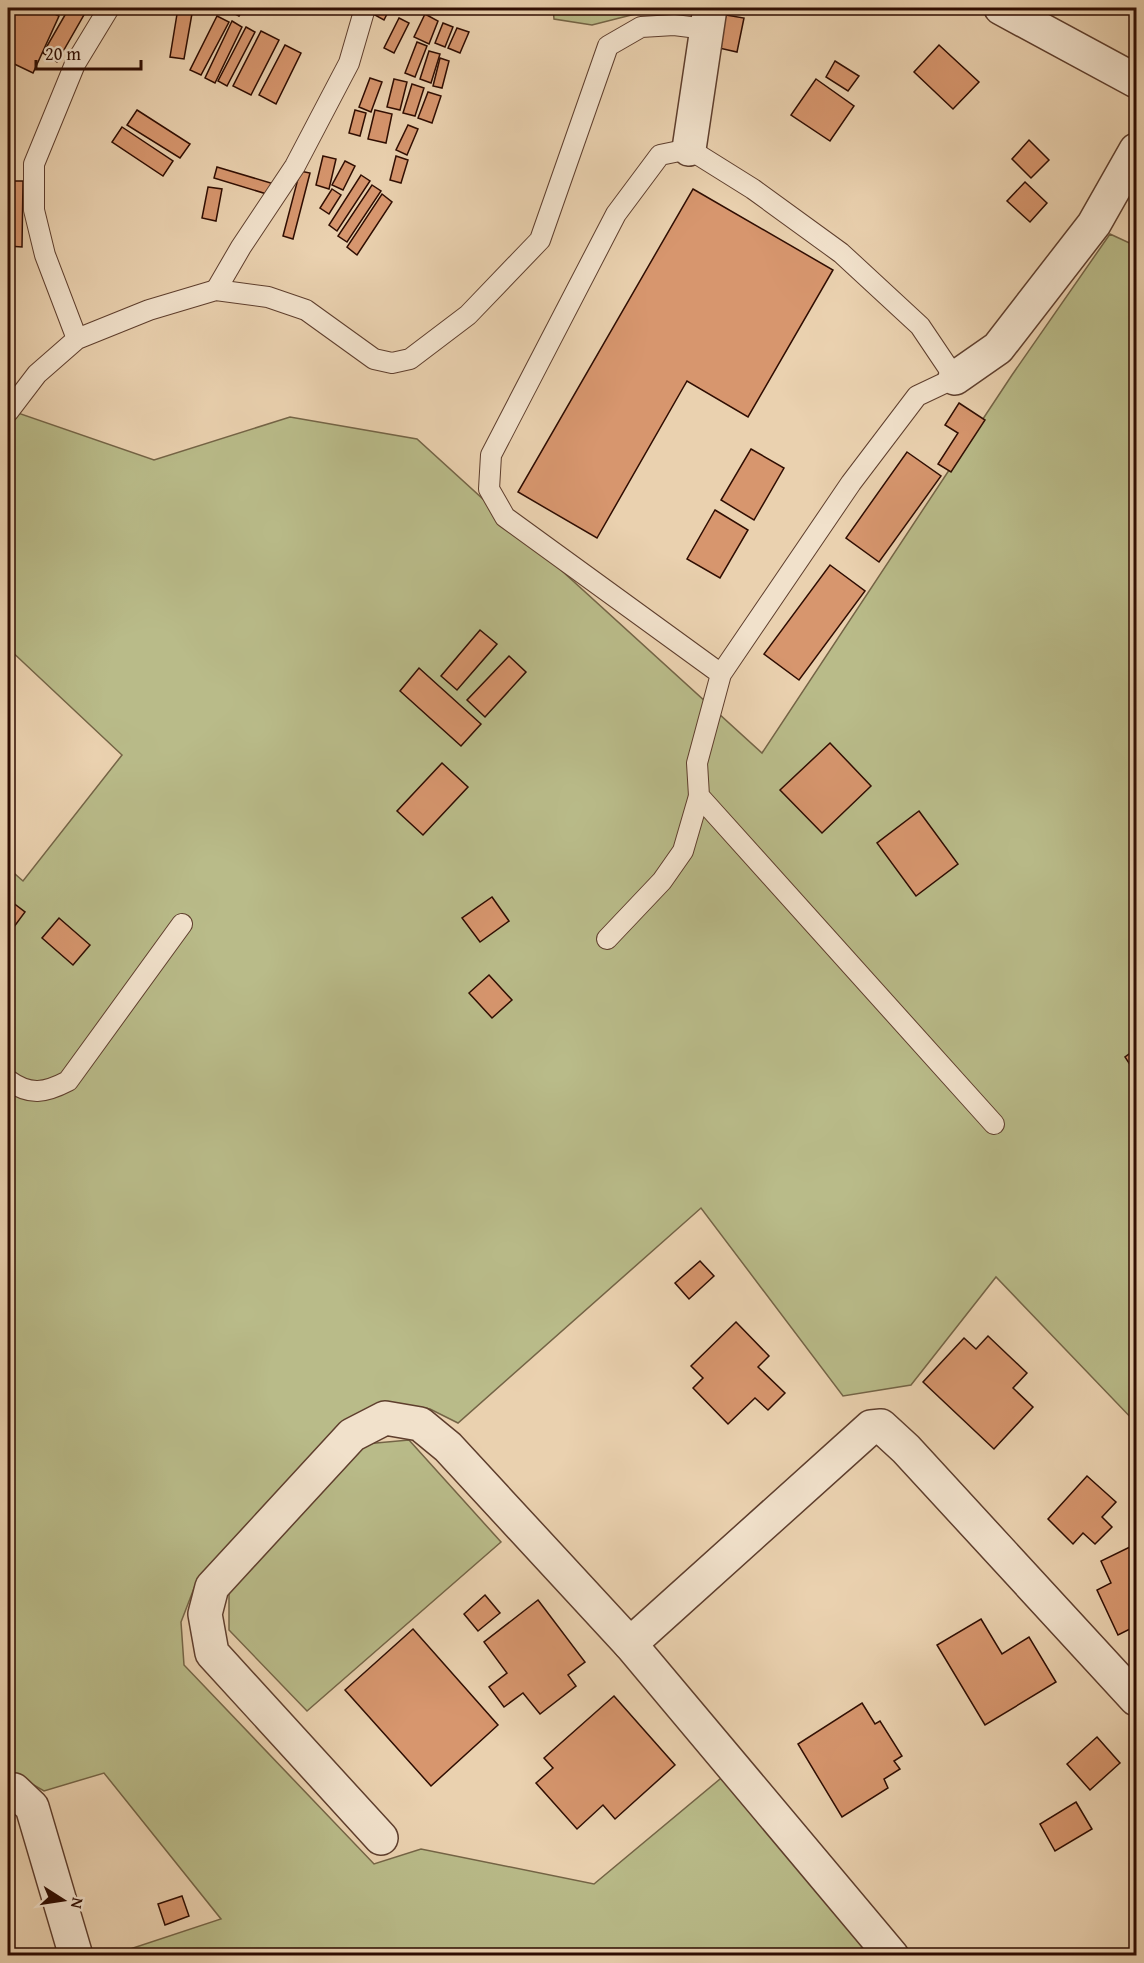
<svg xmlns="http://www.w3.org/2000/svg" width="1144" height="1963" font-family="'Gentium Book Plus',serif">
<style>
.green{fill:#b9bb89;stroke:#746446;stroke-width:1.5}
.building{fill:#d7966e;stroke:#2f0d02;stroke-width:1.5}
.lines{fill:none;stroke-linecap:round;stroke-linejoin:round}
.service-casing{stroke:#5e3e2d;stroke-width:22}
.minor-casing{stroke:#5e3e2d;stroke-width:36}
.service{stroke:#f1e1cb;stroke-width:20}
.minor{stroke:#f1e1cb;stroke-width:33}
</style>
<rect width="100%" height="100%" fill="#ead1af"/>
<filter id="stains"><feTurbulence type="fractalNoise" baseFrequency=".00333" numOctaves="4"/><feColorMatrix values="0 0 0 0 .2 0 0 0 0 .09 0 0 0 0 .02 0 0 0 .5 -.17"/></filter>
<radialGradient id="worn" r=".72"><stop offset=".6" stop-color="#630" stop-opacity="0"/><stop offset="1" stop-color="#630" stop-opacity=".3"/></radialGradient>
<g class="green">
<path d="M 553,8 L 659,8 L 592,25 L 554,19 Z"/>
<path d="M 1110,234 L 1136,246 L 1136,1423 L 996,1277 L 911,1385 L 843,1396 L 701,1208 L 458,1423 L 430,1409 L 396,1403 L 345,1420 L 198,1578 L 181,1622 L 184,1665 L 374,1864 L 421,1849 L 594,1884 L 732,1769 L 894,1955 L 112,1955 L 221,1919 L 104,1773 L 44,1791 L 8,1770 L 8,868 L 23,881 L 122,755 L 8,648 L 8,403 L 12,411 L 154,460 L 290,417 L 417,439 L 762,753 L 1012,375 Z"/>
<path d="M 409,1440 L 501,1542 L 307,1711 L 229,1630 L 229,1589 L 365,1444 Z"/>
</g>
<g class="building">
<path d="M 8,8 L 42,8 L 59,16 L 33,73 L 8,61 Z"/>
<path d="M 69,8 L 75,8 L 85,13 L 57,62 L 43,53 Z"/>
<path d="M 178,8 L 193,8 L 184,59 L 170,57 Z"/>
<path d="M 226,8 L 244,8 L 239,16 L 225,9 Z"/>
<path d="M 376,8 L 390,8 L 384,20 L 373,14 Z"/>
<path d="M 425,14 L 438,21 L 429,44 L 414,37 Z"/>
<path d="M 726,15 L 744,18 L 737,52 L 719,48 Z"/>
<path d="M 217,16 L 229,22 L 201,75 L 190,70 Z"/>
<path d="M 399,18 L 409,23 L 394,53 L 384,48 Z"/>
<path d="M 232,21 L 242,27 L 215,83 L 205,78 Z"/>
<path d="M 443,23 L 453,27 L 445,47 L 435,43 Z"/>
<path d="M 246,27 L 255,32 L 227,86 L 218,81 Z"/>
<path d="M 457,28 L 469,32 L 460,53 L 448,48 Z"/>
<path d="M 261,31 L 279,40 L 251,95 L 233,86 Z"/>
<path d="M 417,42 L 427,46 L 415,77 L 405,73 Z"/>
<path d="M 285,45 L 301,53 L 276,104 L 259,95 Z"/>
<path d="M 939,45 L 979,82 L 953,109 L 914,72 Z"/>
<path d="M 429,51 L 440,54 L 431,83 L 420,79 Z"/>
<path d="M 440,58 L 449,61 L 442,88 L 433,86 Z"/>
<path d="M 835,61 L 859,76 L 848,91 L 826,77 Z"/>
<path d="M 370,78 L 382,82 L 371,112 L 359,107 Z"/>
<path d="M 394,79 L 407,82 L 400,110 L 387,107 Z"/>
<path d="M 816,79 L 854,106 L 830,141 L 791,115 Z"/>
<path d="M 412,84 L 424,88 L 415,116 L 403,113 Z"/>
<path d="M 428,92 L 441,96 L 432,123 L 418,118 Z"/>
<path d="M 137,110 L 190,144 L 180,158 L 127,125 Z"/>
<path d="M 355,110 L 366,113 L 360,136 L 349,133 Z"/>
<path d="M 375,110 L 392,114 L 386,143 L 368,139 Z"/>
<path d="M 408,125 L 418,129 L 407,155 L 396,150 Z"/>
<path d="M 122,127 L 173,161 L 163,176 L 112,142 Z"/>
<path d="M 1029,140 L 1049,160 L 1031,178 L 1012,159 Z"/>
<path d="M 323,156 L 336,159 L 329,189 L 316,185 Z"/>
<path d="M 396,156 L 408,160 L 401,183 L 390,180 Z"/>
<path d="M 345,161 L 355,166 L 343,190 L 332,185 Z"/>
<path d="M 217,167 L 274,184 L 270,195 L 214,178 Z"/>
<path d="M 300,171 L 310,173 L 293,239 L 283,236 Z"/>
<path d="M 361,175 L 370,181 L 337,231 L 329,225 Z"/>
<path d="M 8,181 L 23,181 L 22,247 L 8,246 Z"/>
<path d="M 1025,182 L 1047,203 L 1030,222 L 1007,201 Z"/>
<path d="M 372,185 L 381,191 L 347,242 L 338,236 Z"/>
<path d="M 208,187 L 222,189 L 216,221 L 202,218 Z"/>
<path d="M 332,189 L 341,195 L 329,214 L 320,208 Z"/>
<path d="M 693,189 L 833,270 L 748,417 L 687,381 L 597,538 L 518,492 Z"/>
<path d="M 382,194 L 392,202 L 357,255 L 347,247 Z"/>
<path d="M 959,403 L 985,420 L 951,472 L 938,464 L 958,433 L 945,425 Z"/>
<path d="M 751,449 L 784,468 L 754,520 L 721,500 Z"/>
<path d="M 907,452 L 941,476 L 879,562 L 846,538 Z"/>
<path d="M 715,510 L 748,530 L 720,578 L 687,559 Z"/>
<path d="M 830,565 L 865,591 L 799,680 L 764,654 Z"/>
<path d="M 480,630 L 497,644 L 457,690 L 441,676 Z"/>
<path d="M 509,656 L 526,672 L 485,717 L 467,700 Z"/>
<path d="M 419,668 L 481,724 L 461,746 L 400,691 Z"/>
<path d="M 830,743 L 871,786 L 822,833 L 780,790 Z"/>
<path d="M 442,763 L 468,787 L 423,835 L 397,811 Z"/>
<path d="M 919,811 L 958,864 L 916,896 L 877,843 Z"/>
<path d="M 492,897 L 509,921 L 480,942 L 462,918 Z"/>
<path d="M 8,899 L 25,912 L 8,935 Z"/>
<path d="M 59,918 L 90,945 L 73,965 L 42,938 Z"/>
<path d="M 489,975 L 512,1000 L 492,1018 L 469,993 Z"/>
<path d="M 1136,1049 L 1136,1074 L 1125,1057 Z"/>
<path d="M 700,1261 L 714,1276 L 689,1299 L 675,1283 Z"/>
<path d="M 736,1322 L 769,1356 L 758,1367 L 785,1393 L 768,1410 L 755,1398 L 728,1424 L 693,1388 L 703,1378 L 691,1366 Z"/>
<path d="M 988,1336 L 1027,1373 L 1013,1388 L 1033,1407 L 994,1449 L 923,1382 L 964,1338 L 976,1349 Z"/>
<path d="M 1087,1476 L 1116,1502 L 1102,1517 L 1112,1527 L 1095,1544 L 1083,1533 L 1073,1544 L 1048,1519 Z"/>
<path d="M 1136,1544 L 1136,1626 L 1118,1635 L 1097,1590 L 1111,1583 L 1101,1561 Z"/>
<path d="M 485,1595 L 500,1613 L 478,1631 L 464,1614 Z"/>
<path d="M 538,1600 L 585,1662 L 568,1675 L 576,1686 L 540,1714 L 523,1693 L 504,1707 L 489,1687 L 507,1673 L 484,1642 Z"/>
<path d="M 981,1619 L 1002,1654 L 1029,1637 L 1056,1682 L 985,1725 L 937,1645 Z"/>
<path d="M 413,1629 L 498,1725 L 431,1786 L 345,1690 Z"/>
<path d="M 614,1696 L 675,1765 L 615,1819 L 603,1805 L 577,1829 L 536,1783 L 553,1768 L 544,1758 Z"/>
<path d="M 862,1703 L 875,1724 L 880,1721 L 902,1756 L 894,1761 L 900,1769 L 884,1779 L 888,1788 L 842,1817 L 798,1744 Z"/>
<path d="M 1097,1737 L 1120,1763 L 1090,1790 L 1067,1764 Z"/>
<path d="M 1076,1802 L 1092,1829 L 1055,1851 L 1040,1824 Z"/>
<path d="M 182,1896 L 189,1916 L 165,1925 L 158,1904 Z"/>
</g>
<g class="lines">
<g class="service-casing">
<g id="service">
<path d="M 216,290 L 241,247 L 295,166 L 349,63 L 365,8"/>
<path d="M 77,339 L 45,255 L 34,210 L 34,164 L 75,64 L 109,8"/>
<path d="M 8,412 L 37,374 L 77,339 L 149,310 L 216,290 L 268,297 L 306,310 L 374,359 L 392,363 L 410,359 L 468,315 L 540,240 L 608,46 L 641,27 L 674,25 L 706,29"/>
<path d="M 721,674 L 505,517 L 489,489 L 491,455 L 616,214 L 660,155 L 689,149 L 753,189 L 841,253 L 920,326 L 955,378 L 917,396 L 851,483 L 721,674 L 697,763 L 699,796 L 994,1124"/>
<path d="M 607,939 L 662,881 L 683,851 L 699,796"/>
<path d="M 8,1080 C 30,1096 45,1093 68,1081 L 182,924"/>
</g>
</g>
<g class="minor-casing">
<g id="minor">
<path d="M 1001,8 L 1136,81"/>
<path d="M 689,149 L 710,8"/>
<path d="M 955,378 L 998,348 L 1094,224 L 1136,150"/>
<path d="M 8,1790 L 14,1790 L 32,1807 L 76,1956"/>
<path d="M 381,1838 L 212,1653 L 205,1614 L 212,1587 L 352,1435 L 385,1418 L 420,1424 L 448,1447 L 630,1644"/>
<path d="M 892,1956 L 630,1644 L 871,1427 L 881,1426 L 906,1449 L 1136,1699"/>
</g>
</g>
<use href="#service" class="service"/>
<use href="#minor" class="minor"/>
</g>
<rect width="1144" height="1963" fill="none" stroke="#ead1af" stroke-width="30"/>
<rect x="9" y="9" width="1126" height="1945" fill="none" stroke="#2f0d02" stroke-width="3"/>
<rect x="15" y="15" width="1114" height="1933" fill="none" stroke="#2f0d02" stroke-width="1.5"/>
<g transform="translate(63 1900) rotate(102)" stroke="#f1e1cb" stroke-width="4.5" paint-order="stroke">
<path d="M0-4.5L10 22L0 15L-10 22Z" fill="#2f0d02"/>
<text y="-9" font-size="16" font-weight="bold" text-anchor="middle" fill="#2f0d02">N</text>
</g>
<path d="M36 60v9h105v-9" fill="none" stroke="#2f0d02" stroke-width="3"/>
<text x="45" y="60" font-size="18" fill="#2f0d02" stroke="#f1e1cb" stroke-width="4.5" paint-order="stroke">20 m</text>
<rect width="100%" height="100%" filter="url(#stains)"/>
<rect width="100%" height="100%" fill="url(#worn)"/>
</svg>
